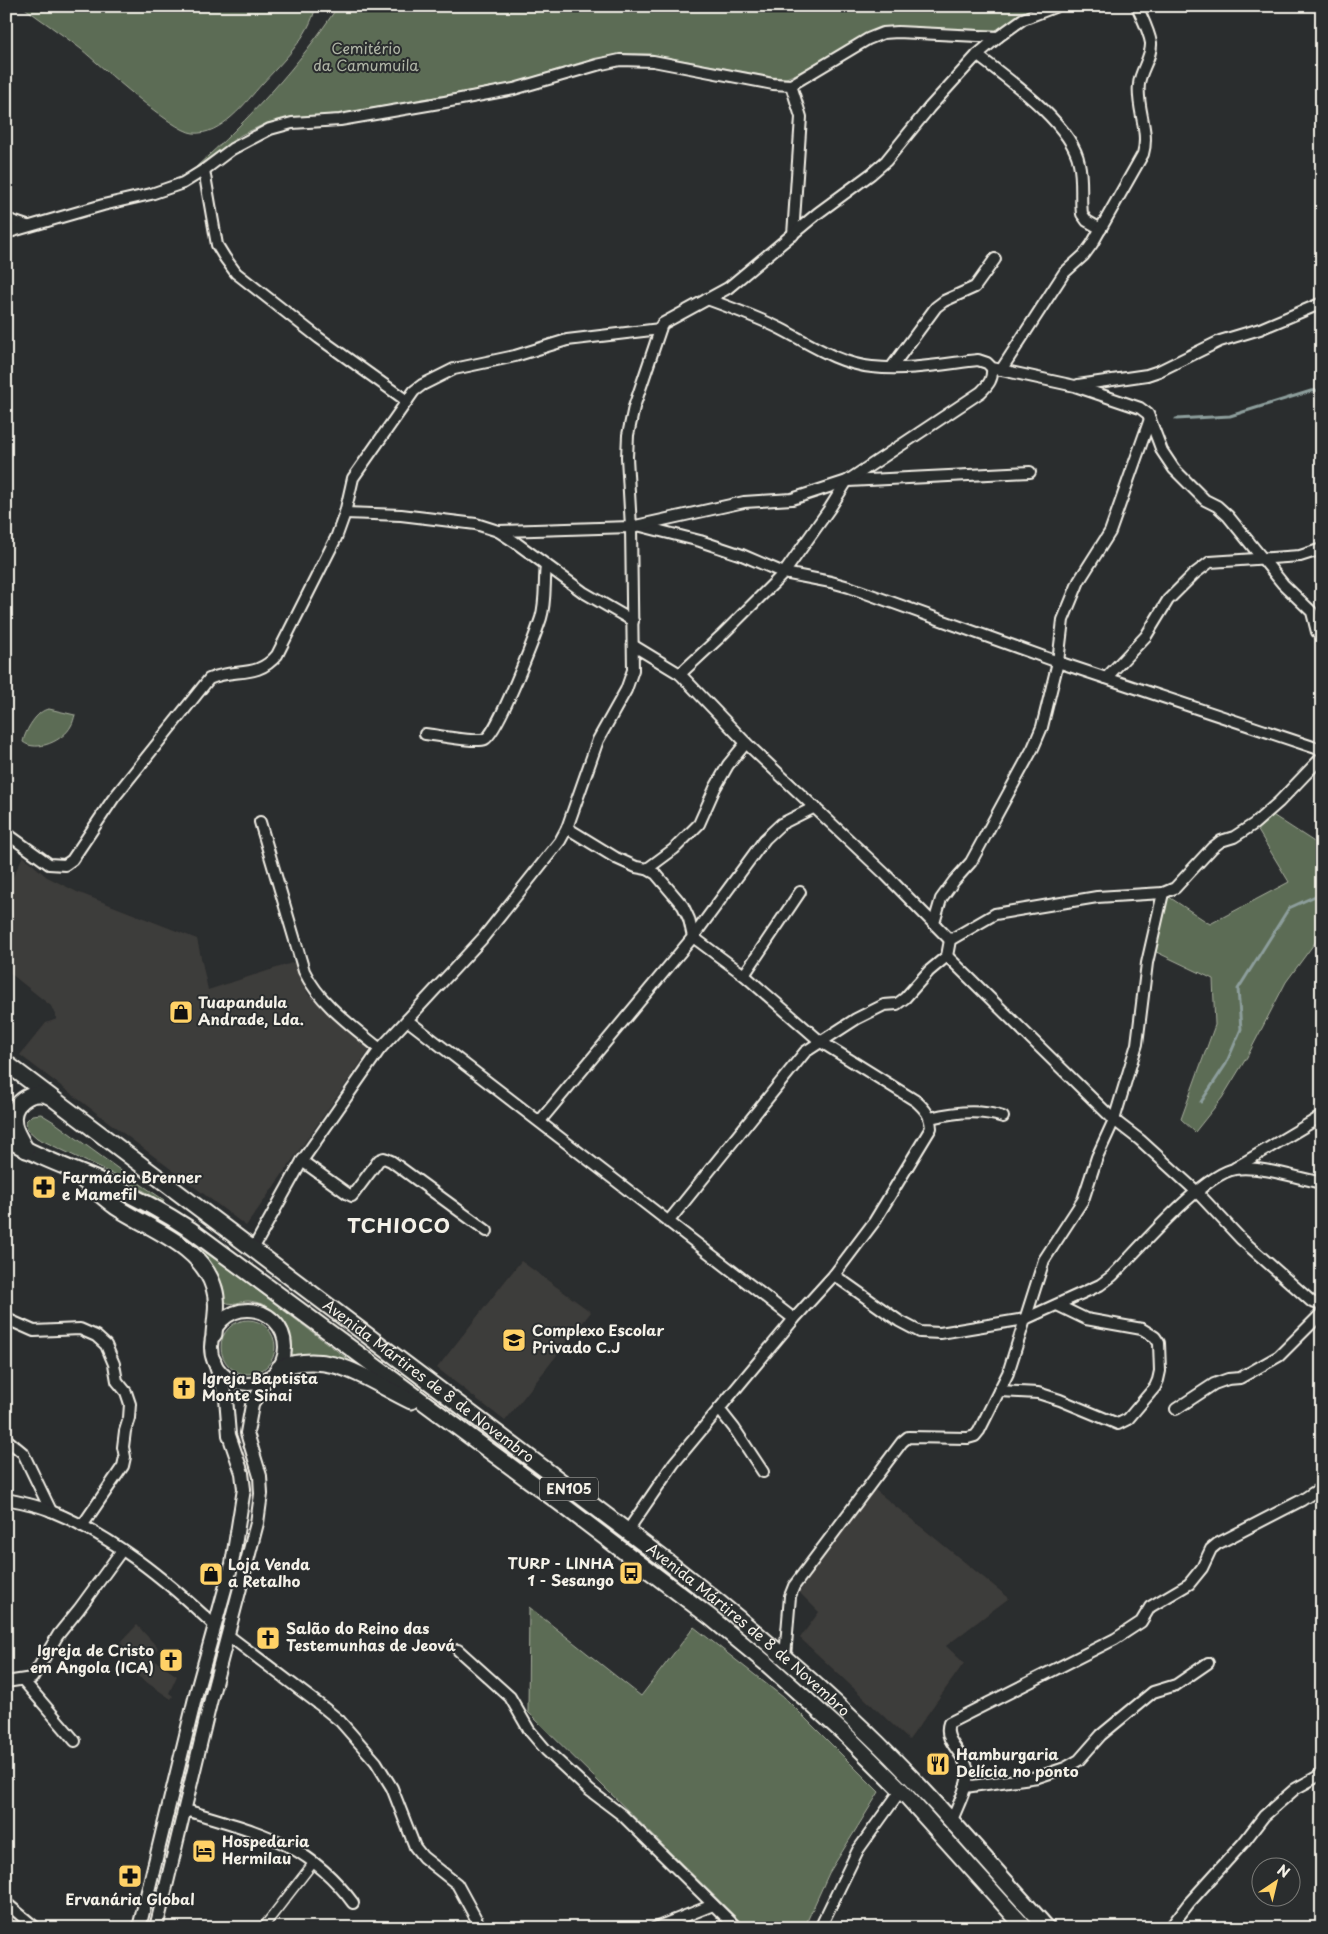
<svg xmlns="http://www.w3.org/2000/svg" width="1328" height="1934" font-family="'Playpen Sans',sans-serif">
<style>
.built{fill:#3e3c3a}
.green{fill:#5c6c55;stroke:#a8ae9e}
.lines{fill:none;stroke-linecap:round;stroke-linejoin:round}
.stream{stroke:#8d9e9c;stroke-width:3}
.pedestrian-casing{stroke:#f4f1e8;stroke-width:11}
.minor-casing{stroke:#f4f1e8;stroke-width:14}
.tertiary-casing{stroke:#f4f1e8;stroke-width:16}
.primary-casing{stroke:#f4f1e8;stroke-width:19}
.pedestrian{stroke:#2a2d2e;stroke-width:8}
.minor{stroke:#2a2d2e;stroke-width:10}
.tertiary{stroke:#2a2d2e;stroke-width:12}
.primary{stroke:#2a2d2e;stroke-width:15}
.labels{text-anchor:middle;stroke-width:4;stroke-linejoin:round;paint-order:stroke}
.shield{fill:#2a2d2e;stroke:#b7b6b0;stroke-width:1}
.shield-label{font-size:14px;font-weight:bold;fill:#f4f1e8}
.park-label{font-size:15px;fill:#b0b5a6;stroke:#2a2d2e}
.poi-label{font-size:15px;font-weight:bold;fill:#f4f1e8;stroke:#2a2d2e;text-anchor:start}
.street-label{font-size:15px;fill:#f4f1e8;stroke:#2a2d2e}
.district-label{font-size:20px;font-weight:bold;letter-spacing:1px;fill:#f4f1e8;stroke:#2a2d2e}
</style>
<rect width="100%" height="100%" fill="#2a2d2e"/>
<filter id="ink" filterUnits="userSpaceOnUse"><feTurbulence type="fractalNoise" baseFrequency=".02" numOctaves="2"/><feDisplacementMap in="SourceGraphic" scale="10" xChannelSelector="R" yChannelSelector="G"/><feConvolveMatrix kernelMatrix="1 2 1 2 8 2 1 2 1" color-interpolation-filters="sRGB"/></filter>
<g filter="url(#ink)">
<g class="built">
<path d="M 23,856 L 47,877 L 77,892 L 197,939 L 208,990 L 295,962 L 308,994 L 371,1048 L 246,1226 L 20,1055 L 46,1023 L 57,1019 L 51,1006 L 6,970 L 6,891 Z"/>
<path d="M 521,1261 L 591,1312 L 505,1421 L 437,1368 Z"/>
<path d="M 874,1489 L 1009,1598 L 946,1646 L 964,1663 L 909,1740 L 800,1638 L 819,1612 L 799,1592 Z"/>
<path d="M 137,1625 L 158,1648 L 151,1658 L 177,1676 L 169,1693 L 173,1696 L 171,1699 L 136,1675 L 141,1662 L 120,1643 Z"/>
</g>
<g class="green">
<path d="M 22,6 L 316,6 C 309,37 283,61 262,84 C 246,102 221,136 193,133 C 172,131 101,66 81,49 C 62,34 42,21 22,6 Z"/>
<path d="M 338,6 L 1039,6 L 1027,10 L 998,30 L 895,27 L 876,30 L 796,74 L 786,78 L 772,77 L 651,54 L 622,54 L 596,58 L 514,83 L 339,114 L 267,123 L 241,135 L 196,167 C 249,119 299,66 338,6 Z"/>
<path d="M 49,709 L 75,715 C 74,718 73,723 71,726 C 64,740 37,753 23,742 C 25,731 37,710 49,709 Z"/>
<path d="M 1268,812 L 1322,847 L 1322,933 L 1286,982 L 1247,1057 L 1222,1098 L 1195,1132 L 1181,1119 L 1215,1025 L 1213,979 L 1150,949 L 1163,893 L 1210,924 L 1289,882 L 1254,824 Z"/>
<path d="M 41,1114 L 54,1122 L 120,1170 L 164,1200 L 163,1202 L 127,1181 L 37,1138 L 27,1129 L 26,1121 L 32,1115 Z"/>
<path d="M 182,1237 L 228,1268 L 353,1363 C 330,1354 317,1351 292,1356 C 290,1349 292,1341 290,1333 C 285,1315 266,1302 248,1301 C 240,1301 233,1306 225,1302 L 223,1286 L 212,1264 Z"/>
<circle cx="248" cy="1347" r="27"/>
<path d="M 529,1607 L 641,1696 L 694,1627 L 788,1701 L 879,1792 L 829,1873 L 804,1928 L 747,1928 L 528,1712 Z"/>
</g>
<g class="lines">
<g class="stream">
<path d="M 1176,419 L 1230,416 L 1311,391 L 1322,390"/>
<path d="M 1201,1102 L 1226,1064 L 1241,1029 L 1238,989 L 1289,908 L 1322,893"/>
</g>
<g class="pedestrian-casing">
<path id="pedestrian" d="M 267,1928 L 265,1925 L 314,1862"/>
</g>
<g class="minor-casing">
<g id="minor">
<path d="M 977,55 C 1008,79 1072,124 1079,163 C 1083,180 1080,197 1082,214 L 1087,221 L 1101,229"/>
<path d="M 791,85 L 801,117 L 793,235"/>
<path d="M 204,170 L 217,245 L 225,258 L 236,273 L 319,338 L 407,401"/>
<path d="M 6,219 L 27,226"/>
<path d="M 6,233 L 103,205 L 151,194 L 183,183 L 204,170 L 232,149 L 270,129 L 292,123 L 340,120 L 445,102 L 514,89 L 597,65 L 620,60 L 653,61 L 773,84 L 791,85 L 868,39 L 883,33 L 898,32 L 998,37"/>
<path d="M 707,299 C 732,308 757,317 781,329 C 810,344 839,364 872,367 C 907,371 943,364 978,360 L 987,363 L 992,368 L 1075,386 L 1140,408 L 1148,414 L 1162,451 L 1174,469 L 1205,500 L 1217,506 L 1228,516 L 1283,584 L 1312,612 L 1317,632"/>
<path d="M 891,368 L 936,307 L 944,301 L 975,287 L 995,259"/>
<path d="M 1001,370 L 1064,273 L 1084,255 L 1092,244 L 1143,154 C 1150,131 1136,108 1139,84 C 1140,71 1152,57 1151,43 C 1149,31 1142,18 1137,6"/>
<path d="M 1078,385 L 1147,375 L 1159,371 L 1220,341 L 1260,329 L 1322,303"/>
<path d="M 848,481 L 1030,472"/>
<path d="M 345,513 L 401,515 L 476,524 L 498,531 L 515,542 L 583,592 L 633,621"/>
<path d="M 641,526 L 700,541 L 742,555 L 784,573 L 831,582 L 849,587 L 1058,662 L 1322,750"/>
<path d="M 498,531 L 631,527 L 744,502 L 792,499 L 847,481 L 981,392 C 989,384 993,379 992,368"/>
<path d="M 634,646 L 680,674 L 746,743 L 885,874 L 950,940"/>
<path d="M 680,674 L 721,636 L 784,573 L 830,508 L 847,481"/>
<path d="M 1106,678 L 1146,636 L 1168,600 L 1194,574 L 1210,562 L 1300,556 L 1322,549"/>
<path d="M 425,734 C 437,735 476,743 485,739 C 498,733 535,636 541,618 C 546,602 544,581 546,565"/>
<path d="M 260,822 L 304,971 C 320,1004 352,1026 380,1049"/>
<path d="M 567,828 L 616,858 L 636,867 L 647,869 L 656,874 L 683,906 L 689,919 L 693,937 L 744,975 L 821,1042 L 916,1101 C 926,1110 930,1115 931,1128 L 874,1222 L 834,1275 L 794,1319 L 674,1463 L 626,1533"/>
<path d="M 6,833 L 49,864 L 65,865 L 72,860 L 113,799 L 209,679 C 235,667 256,680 277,655 L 336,538 L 345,513 L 353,478 L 414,391 L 422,385 L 454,369 L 515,356 L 567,340 L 660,329"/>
<path d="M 647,869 L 674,849 L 699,824 L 715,788 L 728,765 L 746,743"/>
<path d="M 934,923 L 941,899 L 954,881 L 971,862 L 1033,748 L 1042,727 L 1058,662 L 1063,620 L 1079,581 L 1110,532 L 1150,419"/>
<path d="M 947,956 L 1114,1120 L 1140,1140 L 1196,1191 L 1241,1239 L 1312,1302 L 1322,1305"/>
<path d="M 744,975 L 800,892"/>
<path d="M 407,1020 C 537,1119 665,1219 794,1319"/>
<path d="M 930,1118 C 954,1112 980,1109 1003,1117"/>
<path d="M 540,1121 L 693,937 L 765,839 L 781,824 L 815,807"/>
<path d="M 302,1161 L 348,1194 L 352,1196 L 379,1160 L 384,1158 L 391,1161 L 487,1231"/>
<path d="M 1235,1168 L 1322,1116"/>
<path d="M 668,1222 L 805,1052 L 856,1019 L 884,1005 L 897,1004 L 905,998 L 929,971 L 947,956 L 950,940 L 995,914 L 1097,897 L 1163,893 L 1175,888 L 1212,848 L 1221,841 L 1234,837 L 1254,824 L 1279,802 L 1322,757"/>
<path d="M 253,1249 L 302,1161 L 380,1049 L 482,939 L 560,841 L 567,828 L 598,740 L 626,690 L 633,670 L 631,527 L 627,457 L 628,435 L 634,407 L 662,324 L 728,288 L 818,213 L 871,174 L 886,161 L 929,108 L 977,55 L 998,37 L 1023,19 L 1057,6"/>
<path d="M 834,1275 L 899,1321 L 920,1332 L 940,1333 L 1025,1319 L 1100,1285 L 1112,1276 C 1137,1251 1203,1174 1235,1169 C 1258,1165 1298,1178 1322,1183"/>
<path d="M 6,1315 L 9,1320 L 34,1331 L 80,1329 L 96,1336 L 106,1345 L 114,1364 L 117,1381 L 126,1392 L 130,1404 L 129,1418 L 125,1431 L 123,1447 L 125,1457 L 123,1466 L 82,1526"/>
<path d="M 999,1391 L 1038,1393 L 1060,1400 L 1118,1424 L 1128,1419 L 1155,1387 L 1158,1380 L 1160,1371 L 1159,1343 L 1155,1337 L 1142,1329 L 1086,1319 L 1057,1305"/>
<path d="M 719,1409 L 734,1428 L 763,1472"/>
<path d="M 1176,1409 L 1214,1384 L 1228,1379 L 1240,1378 L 1279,1356 L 1322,1313"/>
<path d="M 6,1439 L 23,1453 L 51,1511"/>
<path d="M 6,1499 C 21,1502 37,1505 51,1511 C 113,1536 166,1580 214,1625"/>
<path d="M 229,1636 L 324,1708 L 340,1721 L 376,1762 L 392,1788 L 415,1847 L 423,1857 L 457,1884 L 481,1928"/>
<path d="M 458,1650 L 510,1697 L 529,1730 L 546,1750 L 589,1790 L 622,1815 L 737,1928"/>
<path d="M 785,1657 L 790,1596 L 794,1586 L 902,1442 L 908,1437 L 968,1438 L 975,1436 L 979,1431 L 1008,1373 L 1044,1260 L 1083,1200 L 1097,1157 L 1114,1120 L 1137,1044 L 1147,963 L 1163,893"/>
<path d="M 23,1680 L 75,1741"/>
<path d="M 6,1682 L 32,1678 L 34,1675 L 58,1635 L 79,1609 L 122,1550"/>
<path d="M 965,1787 L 1038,1777 L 1065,1768 L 1079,1760 L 1101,1735 L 1153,1692 L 1176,1685 L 1208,1663"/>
<path d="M 186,1810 C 255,1832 307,1840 353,1903"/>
<path d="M 951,1823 C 956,1809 968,1787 968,1773 C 967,1754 942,1742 949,1723 L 1115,1639 L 1141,1622 L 1150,1607 L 1189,1584 L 1202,1568 L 1211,1549 L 1217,1544 L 1302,1500 L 1322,1487"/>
<path d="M 6,1903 L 36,1928"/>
<path d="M 655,1928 L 713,1905"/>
<path d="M 820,1928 L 858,1850 L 901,1790"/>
<path d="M 1170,1928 L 1189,1903 L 1244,1842 L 1264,1816 L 1295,1789 L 1322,1774"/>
</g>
</g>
<g class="tertiary-casing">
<g id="tertiary">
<circle cx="248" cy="1347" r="37"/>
<path d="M 139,1928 L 197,1690 L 232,1564 L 244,1489 L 242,1473 L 229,1435 L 226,1398 L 214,1360"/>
<path d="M 156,1928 L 212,1695 L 257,1523 L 261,1494 L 260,1476 L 247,1433 L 252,1405 L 266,1379"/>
</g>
</g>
<g class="primary-casing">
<g id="primary">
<path id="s1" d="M 6,1063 L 668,1562 C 736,1615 802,1670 864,1730 C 929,1792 987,1862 1047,1928"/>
<path d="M 6,1138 C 38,1158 73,1169 107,1184 C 136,1197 164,1212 191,1230 L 564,1506 L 710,1617 L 767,1664 L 848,1737 L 901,1790 L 1025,1928"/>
<path d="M 26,1150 C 22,1142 16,1134 14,1125 C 9,1104 31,1089 49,1096"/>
<path d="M 83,1180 C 94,1189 105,1199 116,1207 C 151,1230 201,1245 214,1288 C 219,1303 215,1319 214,1334"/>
<path d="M 279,1368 C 331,1349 365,1379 411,1401"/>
</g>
</g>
<use href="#pedestrian" class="pedestrian"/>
<use href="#minor" class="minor"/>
<use href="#tertiary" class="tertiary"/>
<use href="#primary" class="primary"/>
</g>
</g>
<defs>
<g id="shop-square" transform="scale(1.25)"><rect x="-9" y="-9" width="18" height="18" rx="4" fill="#ffd166" stroke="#2a2d2e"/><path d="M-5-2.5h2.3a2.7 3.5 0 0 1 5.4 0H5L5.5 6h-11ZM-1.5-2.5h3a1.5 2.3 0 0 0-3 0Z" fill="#111"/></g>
<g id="pharmacy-square" transform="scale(1.25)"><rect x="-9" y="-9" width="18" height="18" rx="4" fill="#ffd166" stroke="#2a2d2e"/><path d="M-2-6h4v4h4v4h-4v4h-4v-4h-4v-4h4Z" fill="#111"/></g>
<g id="school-square" transform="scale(1.25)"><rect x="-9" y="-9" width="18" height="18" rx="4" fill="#ffd166" stroke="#2a2d2e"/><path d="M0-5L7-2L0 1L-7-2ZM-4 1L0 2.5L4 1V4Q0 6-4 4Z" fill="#111"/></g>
<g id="church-square" transform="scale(1.25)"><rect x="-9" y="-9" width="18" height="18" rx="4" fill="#ffd166" stroke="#2a2d2e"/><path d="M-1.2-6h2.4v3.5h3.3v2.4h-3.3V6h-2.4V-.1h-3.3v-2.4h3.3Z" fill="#111"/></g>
<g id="bus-square" transform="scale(1.25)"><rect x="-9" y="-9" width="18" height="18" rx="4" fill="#ffd166" stroke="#2a2d2e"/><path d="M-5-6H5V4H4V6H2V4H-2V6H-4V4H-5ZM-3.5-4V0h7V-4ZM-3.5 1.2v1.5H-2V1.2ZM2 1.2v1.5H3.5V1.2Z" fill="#111"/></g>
<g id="restaurant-square" transform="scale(1.25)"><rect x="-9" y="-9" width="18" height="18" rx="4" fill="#ffd166" stroke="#2a2d2e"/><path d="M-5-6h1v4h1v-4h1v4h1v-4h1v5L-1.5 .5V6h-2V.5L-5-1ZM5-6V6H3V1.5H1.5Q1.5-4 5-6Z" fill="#111"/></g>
<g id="hotel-square" transform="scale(1.25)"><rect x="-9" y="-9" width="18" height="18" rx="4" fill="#ffd166" stroke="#2a2d2e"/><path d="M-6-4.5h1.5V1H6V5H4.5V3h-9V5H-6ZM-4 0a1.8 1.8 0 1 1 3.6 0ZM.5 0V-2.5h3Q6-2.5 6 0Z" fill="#111"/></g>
</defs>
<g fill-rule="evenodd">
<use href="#shop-square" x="181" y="1012"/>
<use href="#pharmacy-square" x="44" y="1187"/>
<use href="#school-square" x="514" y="1340"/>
<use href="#church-square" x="184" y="1388"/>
<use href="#bus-square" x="631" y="1573"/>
<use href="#shop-square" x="211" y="1574"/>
<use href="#church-square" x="268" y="1638"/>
<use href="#church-square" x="171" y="1660"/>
<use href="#restaurant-square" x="938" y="1764"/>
<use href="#hotel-square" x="204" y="1851"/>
<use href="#pharmacy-square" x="130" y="1876"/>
</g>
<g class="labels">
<rect class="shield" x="540" y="1477.5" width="58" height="23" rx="4"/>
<g class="shield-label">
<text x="569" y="1494">EN105</text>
</g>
<g class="park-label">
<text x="366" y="54">Cemitério<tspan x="366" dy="17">da Camumuila</tspan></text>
</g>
<g class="poi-label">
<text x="198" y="1008">Tuapandula<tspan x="198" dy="17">Andrade, Lda.</tspan></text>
<text x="62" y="1183">Farmácia Brenner<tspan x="62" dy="17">e Mamefil</tspan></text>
<text x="532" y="1336">Complexo Escolar<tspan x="532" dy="17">Privado C.J</tspan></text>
<text x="202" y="1384">Igreja Baptista<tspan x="202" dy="17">Monte Sinai</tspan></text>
<text x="614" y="1569" text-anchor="end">TURP - LINHA<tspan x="614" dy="17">1 - Sesango</tspan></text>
<text x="228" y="1570">Loja Venda<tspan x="228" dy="17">a Retalho</tspan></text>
<text x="286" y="1634">Salão do Reino das<tspan x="286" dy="17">Testemunhas de Jeová</tspan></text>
<text x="154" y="1656" text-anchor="end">Igreja de Cristo<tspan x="154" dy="17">em Angola (ICA)</tspan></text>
<text x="956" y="1760">Hamburgaria<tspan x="956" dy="17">Delícia no ponto</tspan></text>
<text x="222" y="1847">Hospedaria<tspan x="222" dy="17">Hermilau</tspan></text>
<text x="130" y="1905" text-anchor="middle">Ervanária Global</text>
</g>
<g class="street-label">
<text dy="5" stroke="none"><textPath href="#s1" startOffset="529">Avenida Mártires de 8 de Novembro</textPath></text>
<text dy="5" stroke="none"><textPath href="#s1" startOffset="934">Avenida Mártires de 8 de Novembro</textPath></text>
</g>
<g class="district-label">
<text x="399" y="1233">TCHIOCO</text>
</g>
</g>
<rect width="1328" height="1934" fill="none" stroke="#2a2d2e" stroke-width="25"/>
<rect x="12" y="12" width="1303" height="1909" fill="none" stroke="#f4f1e8" stroke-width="2" filter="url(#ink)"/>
<g transform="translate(1276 1882) rotate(35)"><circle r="24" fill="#2a2d2e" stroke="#7b7b78"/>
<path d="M0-4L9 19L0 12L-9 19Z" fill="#ffd166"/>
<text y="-8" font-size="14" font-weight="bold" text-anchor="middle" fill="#f4f1e8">N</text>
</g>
</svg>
